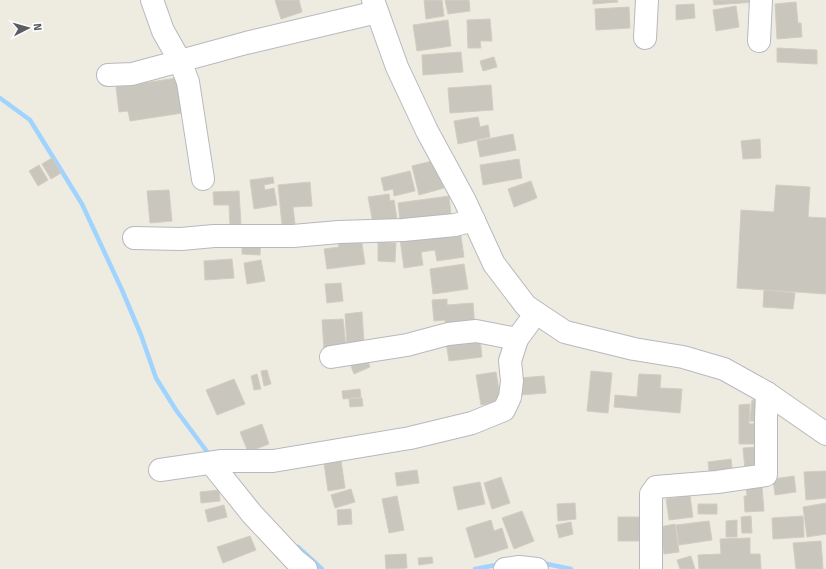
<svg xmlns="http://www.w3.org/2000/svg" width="826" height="569" font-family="'Fira Sans',sans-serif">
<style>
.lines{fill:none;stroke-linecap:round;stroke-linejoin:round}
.stream{stroke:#a0d4ff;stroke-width:4.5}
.building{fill:#c9c6be;stroke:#d3cdbf}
.minor-casing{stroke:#b7b9bf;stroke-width:24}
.minor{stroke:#fff;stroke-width:22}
</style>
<rect width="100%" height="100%" fill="#eeebe1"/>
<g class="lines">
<g class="stream">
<path d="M 0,98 L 30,120 L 82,204 L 122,290 L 141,335 L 156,378 L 176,410 L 211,457"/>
<path d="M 298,547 L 322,569"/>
<path d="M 542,563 L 571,569"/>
<path d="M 475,569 L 501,564"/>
</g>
</g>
<g class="building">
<path d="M 275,0 L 299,0 L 302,12 L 281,19 Z"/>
<path d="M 424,0 L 442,0 L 444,16 L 426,19 Z"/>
<path d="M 445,0 L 469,0 L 470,11 L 448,14 Z"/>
<path d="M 593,0 L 617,0 L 618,2 L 593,4 Z"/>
<path d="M 713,0 L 754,0 L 754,2 L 714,5 Z"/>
<path d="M 796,2 L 798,23 L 801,23 L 802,37 L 777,39 L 775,4 Z"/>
<path d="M 694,4 L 695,18 L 676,20 L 676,5 Z"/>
<path d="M 736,6 L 739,27 L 716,31 L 713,10 Z"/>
<path d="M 629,7 L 630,28 L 596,30 L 595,9 Z"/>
<path d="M 490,19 L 492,41 L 480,41 L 481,48 L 468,48 L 467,20 Z"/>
<path d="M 448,20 L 451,46 L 417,51 L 413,25 Z"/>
<path d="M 777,48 L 817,50 L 817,64 L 777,62 Z"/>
<path d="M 461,52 L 463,72 L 423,75 L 422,55 Z"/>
<path d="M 494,57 L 497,67 L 483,71 L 480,61 Z"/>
<path d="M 184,77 L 189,112 L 130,121 L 128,111 L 119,112 L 116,87 Z"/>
<path d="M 491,85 L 493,110 L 450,113 L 448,88 Z"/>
<path d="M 478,117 L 480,127 L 488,125 L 490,137 L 458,144 L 454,121 Z"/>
<path d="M 513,134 L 516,150 L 480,157 L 477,141 Z"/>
<path d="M 760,139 L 761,158 L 743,159 L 741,141 Z"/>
<path d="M 52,158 L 61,173 L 51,179 L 42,164 Z"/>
<path d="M 519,159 L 522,178 L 483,185 L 480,165 Z"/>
<path d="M 436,160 L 444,188 L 419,195 L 412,166 Z"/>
<path d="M 39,165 L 48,180 L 38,186 L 29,171 Z"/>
<path d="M 410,171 L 415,191 L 394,196 L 393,189 L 384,191 L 381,178 Z"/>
<path d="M 273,177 L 274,183 L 264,185 L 265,190 L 274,188 L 277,205 L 254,209 L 250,180 Z"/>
<path d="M 531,181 L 537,198 L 514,207 L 508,189 Z"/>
<path d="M 310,182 L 312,206 L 293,207 L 295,224 L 282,225 L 278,185 Z"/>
<path d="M 776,185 L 810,187 L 808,217 L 826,218 L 826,294 L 737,288 L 741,210 L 774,212 Z"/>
<path d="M 169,190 L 172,221 L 150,223 L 147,191 Z"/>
<path d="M 239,191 L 241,225 L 230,226 L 229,205 L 214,205 L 213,192 Z"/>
<path d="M 389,194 L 390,201 L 394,200 L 397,219 L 373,223 L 368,197 Z"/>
<path d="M 449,196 L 451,215 L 400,221 L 398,203 Z"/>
<path d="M 460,230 L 464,257 L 437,261 L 435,250 L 421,252 L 423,265 L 404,268 L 400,239 Z"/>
<path d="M 242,237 L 261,237 L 260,255 L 242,254 Z"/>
<path d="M 361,237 L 365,264 L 327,269 L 324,249 L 339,247 L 338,241 Z"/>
<path d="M 378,242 L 396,243 L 395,262 L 378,261 Z"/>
<path d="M 232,259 L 234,278 L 205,280 L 204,261 Z"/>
<path d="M 261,260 L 265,281 L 247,284 L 244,263 Z"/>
<path d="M 464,264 L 468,289 L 433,294 L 430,269 Z"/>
<path d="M 341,283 L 343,301 L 327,303 L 325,284 Z"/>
<path d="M 764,290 L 795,293 L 793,309 L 763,307 Z"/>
<path d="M 447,299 L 447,305 L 473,303 L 475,328 L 446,330 L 445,320 L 434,321 L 432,300 Z"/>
<path d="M 362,312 L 364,344 L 347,346 L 345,314 Z"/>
<path d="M 343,319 L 346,347 L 324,349 L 322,320 Z"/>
<path d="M 480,338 L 482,357 L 449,361 L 446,342 Z"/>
<path d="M 366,356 L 370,367 L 354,374 L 350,363 Z"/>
<path d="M 267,370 L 271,384 L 264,386 L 261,371 Z"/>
<path d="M 591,371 L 612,373 L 608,413 L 587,411 Z"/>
<path d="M 496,372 L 501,402 L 481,405 L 476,375 Z"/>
<path d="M 257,374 L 261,389 L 254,390 L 251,376 Z"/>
<path d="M 639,374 L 661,375 L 660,388 L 682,389 L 680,413 L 614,407 L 615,395 L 637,397 Z"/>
<path d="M 544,376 L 546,393 L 520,395 L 519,378 Z"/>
<path d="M 234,379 L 245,404 L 217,415 L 206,390 Z"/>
<path d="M 360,389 L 361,397 L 343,399 L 342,391 Z"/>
<path d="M 362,398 L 363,406 L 350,407 L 349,399 Z"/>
<path d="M 752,400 L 764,401 L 762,422 L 750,421 Z"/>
<path d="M 750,404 L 749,424 L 763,423 L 763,444 L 739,444 L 739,405 Z"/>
<path d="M 262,424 L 269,444 L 248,452 L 240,432 Z"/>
<path d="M 758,447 L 760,469 L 745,470 L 743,448 Z"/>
<path d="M 340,454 L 345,488 L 328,491 L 323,456 Z"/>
<path d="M 731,459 L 733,476 L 710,479 L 708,462 Z"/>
<path d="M 417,470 L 419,483 L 397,486 L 395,473 Z"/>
<path d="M 826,471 L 826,498 L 806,500 L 804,472 Z"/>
<path d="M 794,476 L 796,492 L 775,495 L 773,479 Z"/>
<path d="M 501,477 L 510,503 L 492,509 L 484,483 Z"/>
<path d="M 480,482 L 485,504 L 458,510 L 453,487 Z"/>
<path d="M 762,486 L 764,511 L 745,512 L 744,496 L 747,496 L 746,487 Z"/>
<path d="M 351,489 L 355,502 L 335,508 L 331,495 Z"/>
<path d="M 219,490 L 220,501 L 201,503 L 200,492 Z"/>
<path d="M 397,496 L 404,530 L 389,533 L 382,499 Z"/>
<path d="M 690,496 L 693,517 L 669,520 L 666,499 Z"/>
<path d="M 575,503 L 576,519 L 558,521 L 557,504 Z"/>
<path d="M 826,503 L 826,534 L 807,537 L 803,507 Z"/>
<rect x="698" y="504" width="19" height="10"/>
<path d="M 224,505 L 227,517 L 208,522 L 205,510 Z"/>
<path d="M 351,509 L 352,524 L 338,525 L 337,510 Z"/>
<path d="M 522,511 L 534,541 L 514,549 L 502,518 Z"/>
<path d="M 751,516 L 752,533 L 742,533 L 741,517 Z"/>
<path d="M 803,516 L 804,537 L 773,539 L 772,518 Z"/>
<rect x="618" y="517" width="27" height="24"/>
<path d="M 491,520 L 494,531 L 502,528 L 508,548 L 475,558 L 466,528 Z"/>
<path d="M 737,520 L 737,537 L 726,537 L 726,521 Z"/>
<path d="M 709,521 L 712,540 L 679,545 L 676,525 Z"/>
<path d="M 571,522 L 573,534 L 559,538 L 556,525 Z"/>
<path d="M 675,524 L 679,552 L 664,554 L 660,527 Z"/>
<path d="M 250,536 L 256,550 L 223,563 L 217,547 Z"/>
<path d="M 750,538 L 750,554 L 760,554 L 761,569 L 699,569 L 698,555 L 721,554 L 720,539 Z"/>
<path d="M 821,541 L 823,569 L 796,569 L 793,543 Z"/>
<path d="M 406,554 L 407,568 L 386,569 L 385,555 Z"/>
<path d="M 691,556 L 695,569 L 680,569 L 677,560 Z"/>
<path d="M 432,557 L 433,563 L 419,565 L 418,558 Z"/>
</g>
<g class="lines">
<g class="minor-casing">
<g id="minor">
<path d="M 373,0 L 397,67 L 427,131 L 465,201 L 494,264 L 526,306 L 565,332 L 634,349 L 683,357 L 724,369 L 767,393 L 826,434"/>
<path d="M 645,38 L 647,0"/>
<path d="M 759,41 L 761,0"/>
<path d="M 108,75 L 132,74 L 180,61 L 163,31 L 152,0"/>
<path d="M 203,179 L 188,82 L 180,61 L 246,43 L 377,12"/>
<path d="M 134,238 L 181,239 L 214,236 L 293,236 L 339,232 L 403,230 L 455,225 L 474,220"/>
<path d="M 331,357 L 407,345 L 448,334 L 476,331 L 517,339"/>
<path d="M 211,463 L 252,514 L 295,560 L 306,569"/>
<path d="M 160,470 L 222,461 L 273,461 L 410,438 L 472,423 L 504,410 L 510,397 L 512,381 L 510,361 L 517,339 L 536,313"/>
<path d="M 505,569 L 519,567 L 537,569"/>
<path d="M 651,569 L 651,494 L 656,487 L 717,482 L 766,475 L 766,418 L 767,393"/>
</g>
</g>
<use href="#minor" class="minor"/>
</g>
<g transform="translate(28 28) rotate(84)" stroke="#ffffff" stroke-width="3" paint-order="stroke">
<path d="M0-3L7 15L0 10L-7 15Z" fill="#5a5e63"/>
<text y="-6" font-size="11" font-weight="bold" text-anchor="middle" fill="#5a5e63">N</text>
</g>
</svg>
